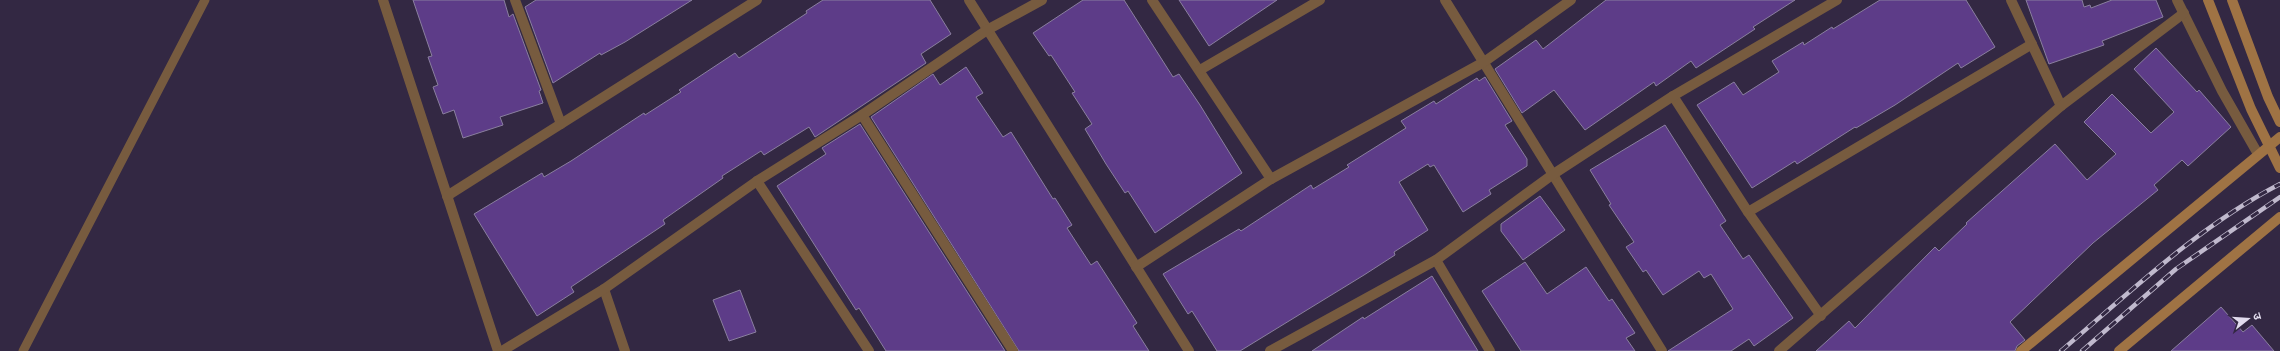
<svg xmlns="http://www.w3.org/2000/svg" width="2280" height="351" font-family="'Source Sans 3','Noto Sans Devanagari',sans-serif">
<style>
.building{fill:#5d3c88;stroke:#8a7f9f}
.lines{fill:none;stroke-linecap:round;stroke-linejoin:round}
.lane{stroke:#775b3f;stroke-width:9}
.street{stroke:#775b3f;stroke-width:10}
.secondary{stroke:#9f7344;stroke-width:10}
.rail-casing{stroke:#c0b9cd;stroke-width:4.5}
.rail{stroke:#332843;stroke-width:3;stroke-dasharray:9;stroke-linecap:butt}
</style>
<rect width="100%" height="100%" fill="#332843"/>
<g class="building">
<path d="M 413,0 L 504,0 L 509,17 L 513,14 L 541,90 L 539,91 L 543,103 L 500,117 L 503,125 L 463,138 L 454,110 L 443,114 L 433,87 L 438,85 L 428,57 L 432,56 Z"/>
<path d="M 536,0 L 692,0 L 625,42 L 601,55 L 600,53 L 553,83 L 525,7 Z"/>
<path d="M 823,0 L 930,0 L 951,34 L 921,54 L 926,63 L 815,137 L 809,127 L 764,155 L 761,151 L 722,176 L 723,178 L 663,220 L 665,224 L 571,287 L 574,292 L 537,316 L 474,214 L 542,173 L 544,177 L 571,161 L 644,113 L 645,115 L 681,92 L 679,90 L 735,53 L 739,58 L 807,13 L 806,11 Z"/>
<path d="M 1083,0 L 1124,0 L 1173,77 L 1179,74 L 1200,105 L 1242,173 L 1155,233 L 1128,191 L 1125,193 L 1106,164 L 1085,129 L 1092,124 L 1072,93 L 1075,92 L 1051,55 L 1049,56 L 1033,33 Z"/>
<path d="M 1179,0 L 1277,0 L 1209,46 Z"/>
<path d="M 1606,0 L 1795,0 L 1753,27 L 1755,29 L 1696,68 L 1691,61 L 1656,86 L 1654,82 L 1585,130 L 1554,90 L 1522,113 L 1495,69 L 1536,40 L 1543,49 Z"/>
<path d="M 1880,0 L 1966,0 L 1995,47 L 1961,68 L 1958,63 L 1895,105 L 1856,128 L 1855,127 L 1797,164 L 1795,161 L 1752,188 L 1697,105 L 1734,82 L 1743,95 L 1779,72 L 1772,61 L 1803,42 L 1804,45 L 1832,27 L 1833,29 Z"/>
<path d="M 2026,0 L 2082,0 L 2084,7 L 2090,5 L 2091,8 L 2112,0 L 2156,0 L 2163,17 L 2102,41 L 2104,45 L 2049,64 Z"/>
<path d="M 2156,48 L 2197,92 L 2199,90 L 2231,127 L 2188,166 L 2182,160 L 2154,185 L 2158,190 L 2093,243 L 2010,322 L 2025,340 L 2017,346 L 2015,351 L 1816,351 L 1849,321 L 1855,328 L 1935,247 L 1939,251 L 1967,224 L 1966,223 L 2055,144 L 2087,180 L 2116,154 L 2084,122 L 2112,94 L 2151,133 L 2174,112 L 2134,69 Z"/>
<path d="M 966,67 L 983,93 L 976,97 L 1003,137 L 1011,132 L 1053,199 L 1055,198 L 1072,225 L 1067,228 L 1091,265 L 1097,261 L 1137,323 L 1133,326 L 1149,351 L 1019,351 L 871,117 L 933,74 L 940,85 Z"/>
<path d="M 1485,77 L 1512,121 L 1505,125 L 1527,159 L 1527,166 L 1489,190 L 1491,194 L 1463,212 L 1434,165 L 1430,167 L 1428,164 L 1399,182 L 1428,230 L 1394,252 L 1395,255 L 1364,275 L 1240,351 L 1217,351 L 1192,311 L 1188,314 L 1163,274 L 1239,229 L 1241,231 L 1311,185 L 1313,189 L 1349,167 L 1347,165 L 1406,128 L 1401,121 L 1434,101 L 1436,104 L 1477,78 L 1479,81 Z"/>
<path d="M 860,124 L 1005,351 L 886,351 L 859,308 L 856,310 L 777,186 L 826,154 L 822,148 Z"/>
<path d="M 1665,125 L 1726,221 L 1720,225 L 1743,259 L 1749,255 L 1793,318 L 1754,346 L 1749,339 L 1731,351 L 1668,351 L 1733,309 L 1711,274 L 1704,278 L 1699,271 L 1663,295 L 1646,270 L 1643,272 L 1626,247 L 1634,242 L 1609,205 L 1611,204 L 1590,170 Z"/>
<path d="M 1540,196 L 1565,230 L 1523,260 L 1501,231 L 1501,224 Z"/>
<path d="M 1525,262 L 1547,294 L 1586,267 L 1609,301 L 1612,299 L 1635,333 L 1626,338 L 1635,351 L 1521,351 L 1482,291 Z"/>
<path d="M 1432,276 L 1478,351 L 1312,351 L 1363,317 L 1364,319 Z"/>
<path d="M 740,290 L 756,332 L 729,341 L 713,300 Z"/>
<path d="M 2221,307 L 2243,332 L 2252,325 L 2274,351 L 2171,351 Z"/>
</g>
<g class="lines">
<path class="lane" d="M 23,351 L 205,0"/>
<g class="street">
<path d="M 383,0 L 498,351"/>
<path d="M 515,0 L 561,124"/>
<path d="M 969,0 L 1189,351"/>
<path d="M 1152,0 L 1271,179"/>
<path d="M 1445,0 L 1662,351"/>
<path d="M 2011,0 L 2061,106"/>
<path d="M 2177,0 L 2222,91 L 2258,154"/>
<path d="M 1200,70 L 1320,0"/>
<path d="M 1673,96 L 1748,212 L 1821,316"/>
<path d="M 862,115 L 1013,351"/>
<path d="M 757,181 L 869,351"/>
<path d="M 447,196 L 757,0"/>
<path d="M 1748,212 L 2032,44"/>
<path d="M 1436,260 L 1490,351"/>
<path d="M 1136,267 L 1271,179 L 1484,62 L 1571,0"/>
<path d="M 604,289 L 625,351"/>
<path d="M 502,351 L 604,289 L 757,181 L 862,115 L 987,30 L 1042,0"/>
<path d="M 1270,351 L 1436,260 L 1552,175 L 1673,96 L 1837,0"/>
<path d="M 1779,351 L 2061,106 L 2184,13"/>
</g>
<g class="secondary">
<path d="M 2208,0 L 2251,109 L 2280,168"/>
<path d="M 2232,0 L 2268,97 L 2280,122"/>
<path d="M 2021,351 L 2280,137"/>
<path d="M 2119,351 L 2280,217"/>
</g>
<g class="rail-casing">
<g id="rail">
<path d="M 2061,351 C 2130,292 2199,226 2280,184"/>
<path d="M 2082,351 L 2176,269 L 2280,197"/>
</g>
</g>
<use href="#rail" class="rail"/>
</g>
<g transform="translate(2248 319) rotate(73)" stroke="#332843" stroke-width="3" paint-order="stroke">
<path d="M0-3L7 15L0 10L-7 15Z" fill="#e2dcee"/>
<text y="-6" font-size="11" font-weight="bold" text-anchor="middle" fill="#e2dcee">उ</text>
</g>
</svg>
